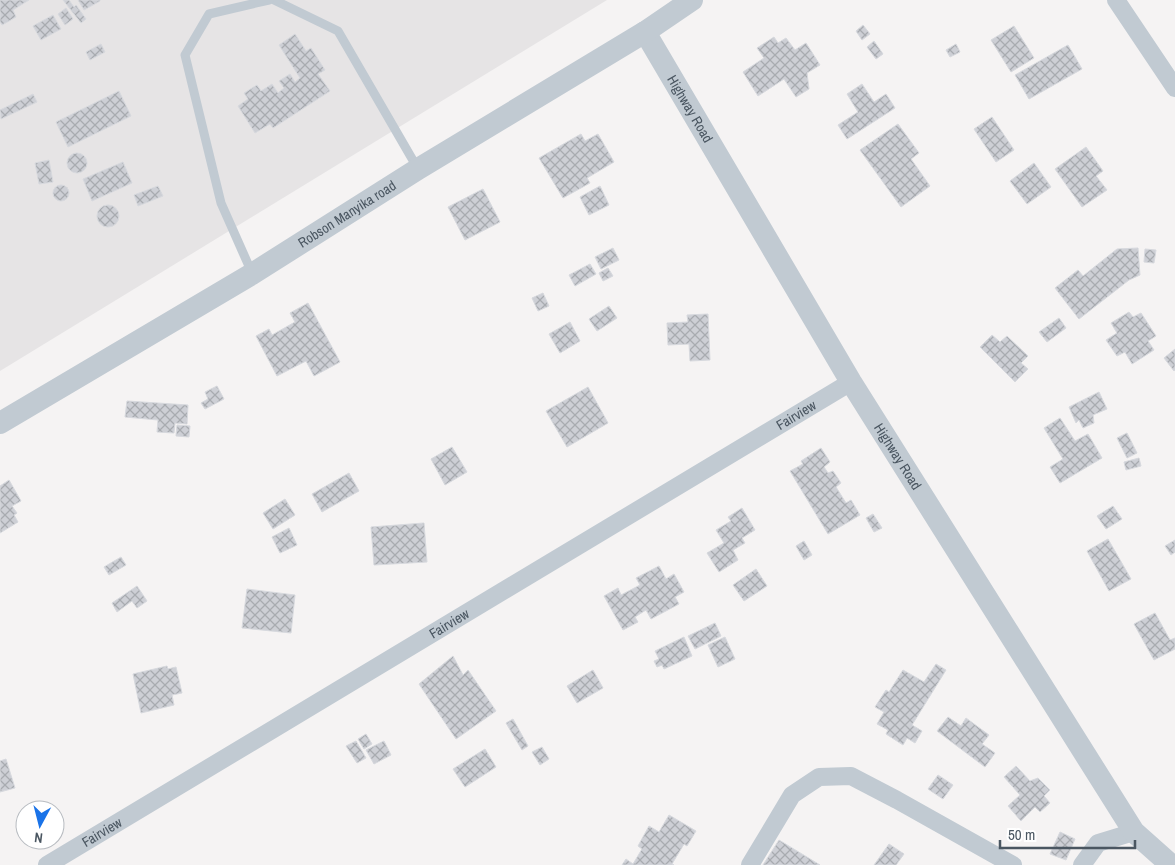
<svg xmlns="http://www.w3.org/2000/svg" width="1175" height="865" font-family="'Archivo Narrow',sans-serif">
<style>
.education{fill:#e6e4e5}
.building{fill:url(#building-cross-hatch);stroke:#d7d9de}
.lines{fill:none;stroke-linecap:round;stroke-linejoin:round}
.service{stroke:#c1cad2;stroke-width:9}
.minor{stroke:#c1cad2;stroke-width:18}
.tertiary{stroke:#c1cad2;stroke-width:22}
.labels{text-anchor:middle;stroke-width:5;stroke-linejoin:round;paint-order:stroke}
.street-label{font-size:14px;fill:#4a5661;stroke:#fff}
</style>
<defs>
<pattern id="building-cross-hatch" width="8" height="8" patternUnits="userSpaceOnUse" patternTransform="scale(1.25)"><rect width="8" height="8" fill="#cdcfd5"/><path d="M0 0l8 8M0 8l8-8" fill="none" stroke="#a8abb0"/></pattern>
</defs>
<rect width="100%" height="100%" fill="#f5f3f3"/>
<path class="education" d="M 0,0 L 607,0 L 0,371 Z"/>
<g class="building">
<path d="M 0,0 L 29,0 L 13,10 L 16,17 L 2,25 L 0,22 Z"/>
<path d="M 63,0 L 69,0 L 74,7 L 76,5 L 86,19 L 81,23 Z"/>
<path d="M 78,0 L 100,0 L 100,1 L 84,10 Z"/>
<path d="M 66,8 L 73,19 L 65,25 L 58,14 Z"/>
<path d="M 53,15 L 61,29 L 41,40 L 33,26 Z"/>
<path d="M 863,25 L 870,34 L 862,40 L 856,31 Z"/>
<path d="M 1014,26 L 1034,58 L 1011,72 L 991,40 Z"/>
<path d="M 295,34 L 306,51 L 311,48 L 325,70 L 318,74 L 330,91 L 273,128 L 270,124 L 255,133 L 238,106 L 248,99 L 244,93 L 257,85 L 261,91 L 272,84 L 278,93 L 284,88 L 279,81 L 290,74 L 295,82 L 300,78 L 279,45 Z"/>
<path d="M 774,37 L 778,43 L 786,38 L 795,50 L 806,43 L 820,65 L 807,73 L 809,89 L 796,97 L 784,79 L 758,96 L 743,72 L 764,58 L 757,48 Z"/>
<path d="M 874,41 L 883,54 L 876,59 L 867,47 Z"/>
<path d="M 101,44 L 105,52 L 90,60 L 86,52 Z"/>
<path d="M 956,44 L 960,52 L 950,57 L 946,50 Z"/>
<path d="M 1068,45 L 1082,69 L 1029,99 L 1015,75 Z"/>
<path d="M 862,84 L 874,102 L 886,94 L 895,108 L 847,139 L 838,125 L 858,112 L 847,94 Z"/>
<path d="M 119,91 L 131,116 L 68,147 L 56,122 Z"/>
<path d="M 33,94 L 37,102 L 1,119 L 0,110 Z"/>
<path d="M 992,117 L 1014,150 L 996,162 L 974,129 Z"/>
<path d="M 898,124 L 919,153 L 911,159 L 930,186 L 901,207 L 860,150 Z"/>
<path d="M 581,134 L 585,141 L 598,134 L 614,162 L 587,178 L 590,183 L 563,198 L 539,158 Z"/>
<path d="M 1086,147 L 1103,171 L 1096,176 L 1107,190 L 1082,207 L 1055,169 Z"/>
<circle cx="77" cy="163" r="10"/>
<path d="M 49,160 L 53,182 L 39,184 L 35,163 Z"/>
<path d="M 123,162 L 132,183 L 92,201 L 83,179 Z"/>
<path d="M 1034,163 L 1051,187 L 1027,204 L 1010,181 Z"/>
<circle cx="61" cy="193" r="8"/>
<path d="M 158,186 L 163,196 L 138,206 L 134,195 Z"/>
<path d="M 600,186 L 609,205 L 589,215 L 580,197 Z"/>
<path d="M 483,189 L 500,222 L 465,240 L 448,207 Z"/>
<circle cx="108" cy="216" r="11"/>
<path d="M 613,248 L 619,260 L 601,269 L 595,257 Z"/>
<path d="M 1138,248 L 1140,275 L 1129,280 L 1079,319 L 1055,288 L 1078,270 L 1083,276 L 1117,249 Z"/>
<path d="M 1145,249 L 1156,250 L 1154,263 L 1144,262 Z"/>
<path d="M 590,264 L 596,274 L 575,286 L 569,275 Z"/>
<path d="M 608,268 L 613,276 L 603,281 L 599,273 Z"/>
<path d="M 543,293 L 549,306 L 538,311 L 532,298 Z"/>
<path d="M 308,303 L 340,362 L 314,376 L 306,361 L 277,376 L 256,336 L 269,329 L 272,335 L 295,322 L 290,313 Z"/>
<path d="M 609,306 L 617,318 L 597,331 L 589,319 Z"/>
<path d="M 1129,312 L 1133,317 L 1141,313 L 1156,336 L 1148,341 L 1154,350 L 1132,364 L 1125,352 L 1117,356 L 1106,340 L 1117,333 L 1111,323 Z"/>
<path d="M 708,314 L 710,360 L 690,361 L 689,344 L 668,345 L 667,323 L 688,322 L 687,315 Z"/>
<path d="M 1059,318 L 1066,328 L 1047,342 L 1039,332 Z"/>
<path d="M 570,322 L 580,341 L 560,353 L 549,334 Z"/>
<path d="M 992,335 L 1000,342 L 1007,336 L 1028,356 L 1021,363 L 1028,369 L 1015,382 L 980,347 Z"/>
<path d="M 1175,349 L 1175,370 L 1174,371 L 1164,358 Z"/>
<path d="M 217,386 L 224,399 L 205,409 L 201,403 L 208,399 L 205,392 Z"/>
<path d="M 588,387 L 608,423 L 567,447 L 546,411 Z"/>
<path d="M 1099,392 L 1107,409 L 1093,415 L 1094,423 L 1083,428 L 1079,420 L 1076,423 L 1069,407 Z"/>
<path d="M 127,401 L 188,405 L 187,424 L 175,423 L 174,433 L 157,432 L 158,420 L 125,417 Z"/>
<path d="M 1060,418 L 1075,441 L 1088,434 L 1102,458 L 1060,483 L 1050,467 L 1063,459 L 1044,428 Z"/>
<path d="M 177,425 L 190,426 L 189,437 L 176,436 Z"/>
<path d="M 1127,433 L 1137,453 L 1127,458 L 1117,438 Z"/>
<path d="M 452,447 L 467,472 L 445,485 L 431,459 Z"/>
<path d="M 821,448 L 830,462 L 824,467 L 828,473 L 833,471 L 841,483 L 836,487 L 846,503 L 851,500 L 860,515 L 828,534 L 790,471 L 803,464 L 801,461 Z"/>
<path d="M 1139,458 L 1141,466 L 1126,470 L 1124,462 Z"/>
<path d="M 349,473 L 359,491 L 322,512 L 312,494 Z"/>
<path d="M 9,480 L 21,501 L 12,506 L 17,513 L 14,515 L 18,522 L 0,533 L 0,486 Z"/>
<path d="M 285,499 L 295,515 L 273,529 L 263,513 Z"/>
<path d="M 1113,506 L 1122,519 L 1106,529 L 1097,516 Z"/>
<path d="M 742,508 L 755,530 L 742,538 L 745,543 L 733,550 L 738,560 L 719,572 L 707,553 L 724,543 L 716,530 L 731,521 L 728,517 Z"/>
<path d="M 873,514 L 882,528 L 874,532 L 866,518 Z"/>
<path d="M 424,523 L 427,562 L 374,565 L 371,527 Z"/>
<path d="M 289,528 L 297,545 L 280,553 L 272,537 Z"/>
<path d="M 1108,539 L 1131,579 L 1109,591 L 1087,551 Z"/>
<path d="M 1175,540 L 1175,552 L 1171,555 L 1165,546 Z"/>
<path d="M 804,541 L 812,555 L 804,560 L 796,546 Z"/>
<path d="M 121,557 L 126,565 L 109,575 L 104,567 Z"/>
<path d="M 659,566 L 666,579 L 674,574 L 684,592 L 675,597 L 679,604 L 651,619 L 646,610 L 635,617 L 638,622 L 623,630 L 604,596 L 618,588 L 621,595 L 640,585 L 636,578 Z"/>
<path d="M 756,569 L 767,586 L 744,601 L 733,585 Z"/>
<path d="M 137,586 L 147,601 L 137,608 L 132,601 L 117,612 L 112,603 Z"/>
<path d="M 247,589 L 295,595 L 291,633 L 242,628 Z"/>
<path d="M 1155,613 L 1170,640 L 1175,638 L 1175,649 L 1154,660 L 1134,624 Z"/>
<path d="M 715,623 L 721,636 L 695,649 L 688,636 Z"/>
<path d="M 684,637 L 692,656 L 664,669 L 662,665 L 657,667 L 654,661 L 659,659 L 655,651 Z"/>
<path d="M 725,637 L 735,659 L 718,667 L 708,645 Z"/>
<path d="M 453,656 L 463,675 L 468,670 L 496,711 L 456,739 L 419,684 Z"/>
<path d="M 936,664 L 946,670 L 912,725 L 922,731 L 915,743 L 907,738 L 903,745 L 886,734 L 888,730 L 877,724 L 884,712 L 875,707 L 886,690 L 889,692 L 903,670 L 924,682 Z"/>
<path d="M 167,666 L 168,669 L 176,667 L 182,693 L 172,695 L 174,705 L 141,713 L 133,674 Z"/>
<path d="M 593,670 L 603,688 L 577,703 L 567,686 Z"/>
<path d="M 948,717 L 961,726 L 966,718 L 989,735 L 982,744 L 995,753 L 985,767 L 937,731 Z"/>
<path d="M 513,719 L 528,746 L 522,750 L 506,723 Z"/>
<path d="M 366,734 L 372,744 L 364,749 L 358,739 Z"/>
<path d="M 356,741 L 366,758 L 357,763 L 346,746 Z"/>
<path d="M 384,741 L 391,755 L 374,764 L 366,750 Z"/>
<path d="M 542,747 L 549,759 L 540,765 L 532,752 Z"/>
<path d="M 485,749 L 496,767 L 465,787 L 453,769 Z"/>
<path d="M 6,759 L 15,788 L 0,792 L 0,761 Z"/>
<path d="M 1016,766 L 1030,781 L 1038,778 L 1050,790 L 1044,796 L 1050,803 L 1040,812 L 1035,807 L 1021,821 L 1008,806 L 1020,795 L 1004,777 Z"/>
<path d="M 938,775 L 953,785 L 943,799 L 928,789 Z"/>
<path d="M 669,815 L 696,831 L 687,846 L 684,844 L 672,864 L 674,865 L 622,865 L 626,859 L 633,864 L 642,849 L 638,846 L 649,826 L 659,832 Z"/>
<path d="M 1060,832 L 1075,839 L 1066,860 L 1050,854 Z"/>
<path d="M 779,840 L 820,865 L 763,865 Z"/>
<path d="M 889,844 L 904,854 L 896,865 L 874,865 Z"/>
</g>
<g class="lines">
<g class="service">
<path d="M 274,0 L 338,31 L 418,169"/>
<path d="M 252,273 L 221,203 L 185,55 L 209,14 L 269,0"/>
</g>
<g class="minor">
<path d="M 1116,0 L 1175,88"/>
<path id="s1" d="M 47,865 L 851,382"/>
<path d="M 750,865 L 792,795 L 819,777 L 851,776 L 897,800 L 1013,865"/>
<path d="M 1082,865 L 1098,843 L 1134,832"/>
</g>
<g class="tertiary">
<path id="s2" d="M 645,32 L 851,382 L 1134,832 L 1171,865"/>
<path id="s3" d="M 0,423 L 252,274 L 418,169 L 645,32 L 692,0"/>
</g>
</g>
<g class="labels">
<g class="street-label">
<text dy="5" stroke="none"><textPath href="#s2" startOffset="89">Highway Road</textPath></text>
<text dy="5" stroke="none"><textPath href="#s3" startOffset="405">Robson Manyika road</textPath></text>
<text dy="5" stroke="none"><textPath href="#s1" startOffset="874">Fairview</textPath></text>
<text dy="5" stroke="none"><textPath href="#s2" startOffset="494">Highway Road</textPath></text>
<text dy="5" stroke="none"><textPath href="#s1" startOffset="469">Fairview</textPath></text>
<text dy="5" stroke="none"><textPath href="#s1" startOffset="64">Fairview</textPath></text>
</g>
</g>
<g transform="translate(40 825) rotate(187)"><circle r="24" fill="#ffffff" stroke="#b7bbc0"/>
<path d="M0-4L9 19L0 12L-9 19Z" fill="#1a73e8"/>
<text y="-8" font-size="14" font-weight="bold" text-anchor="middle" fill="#4a5661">N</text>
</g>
<path d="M1000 840v8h135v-8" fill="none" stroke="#4a5661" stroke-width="2.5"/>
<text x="1008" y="840" font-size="15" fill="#4a5661" stroke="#ffffff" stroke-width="4" paint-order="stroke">50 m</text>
</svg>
